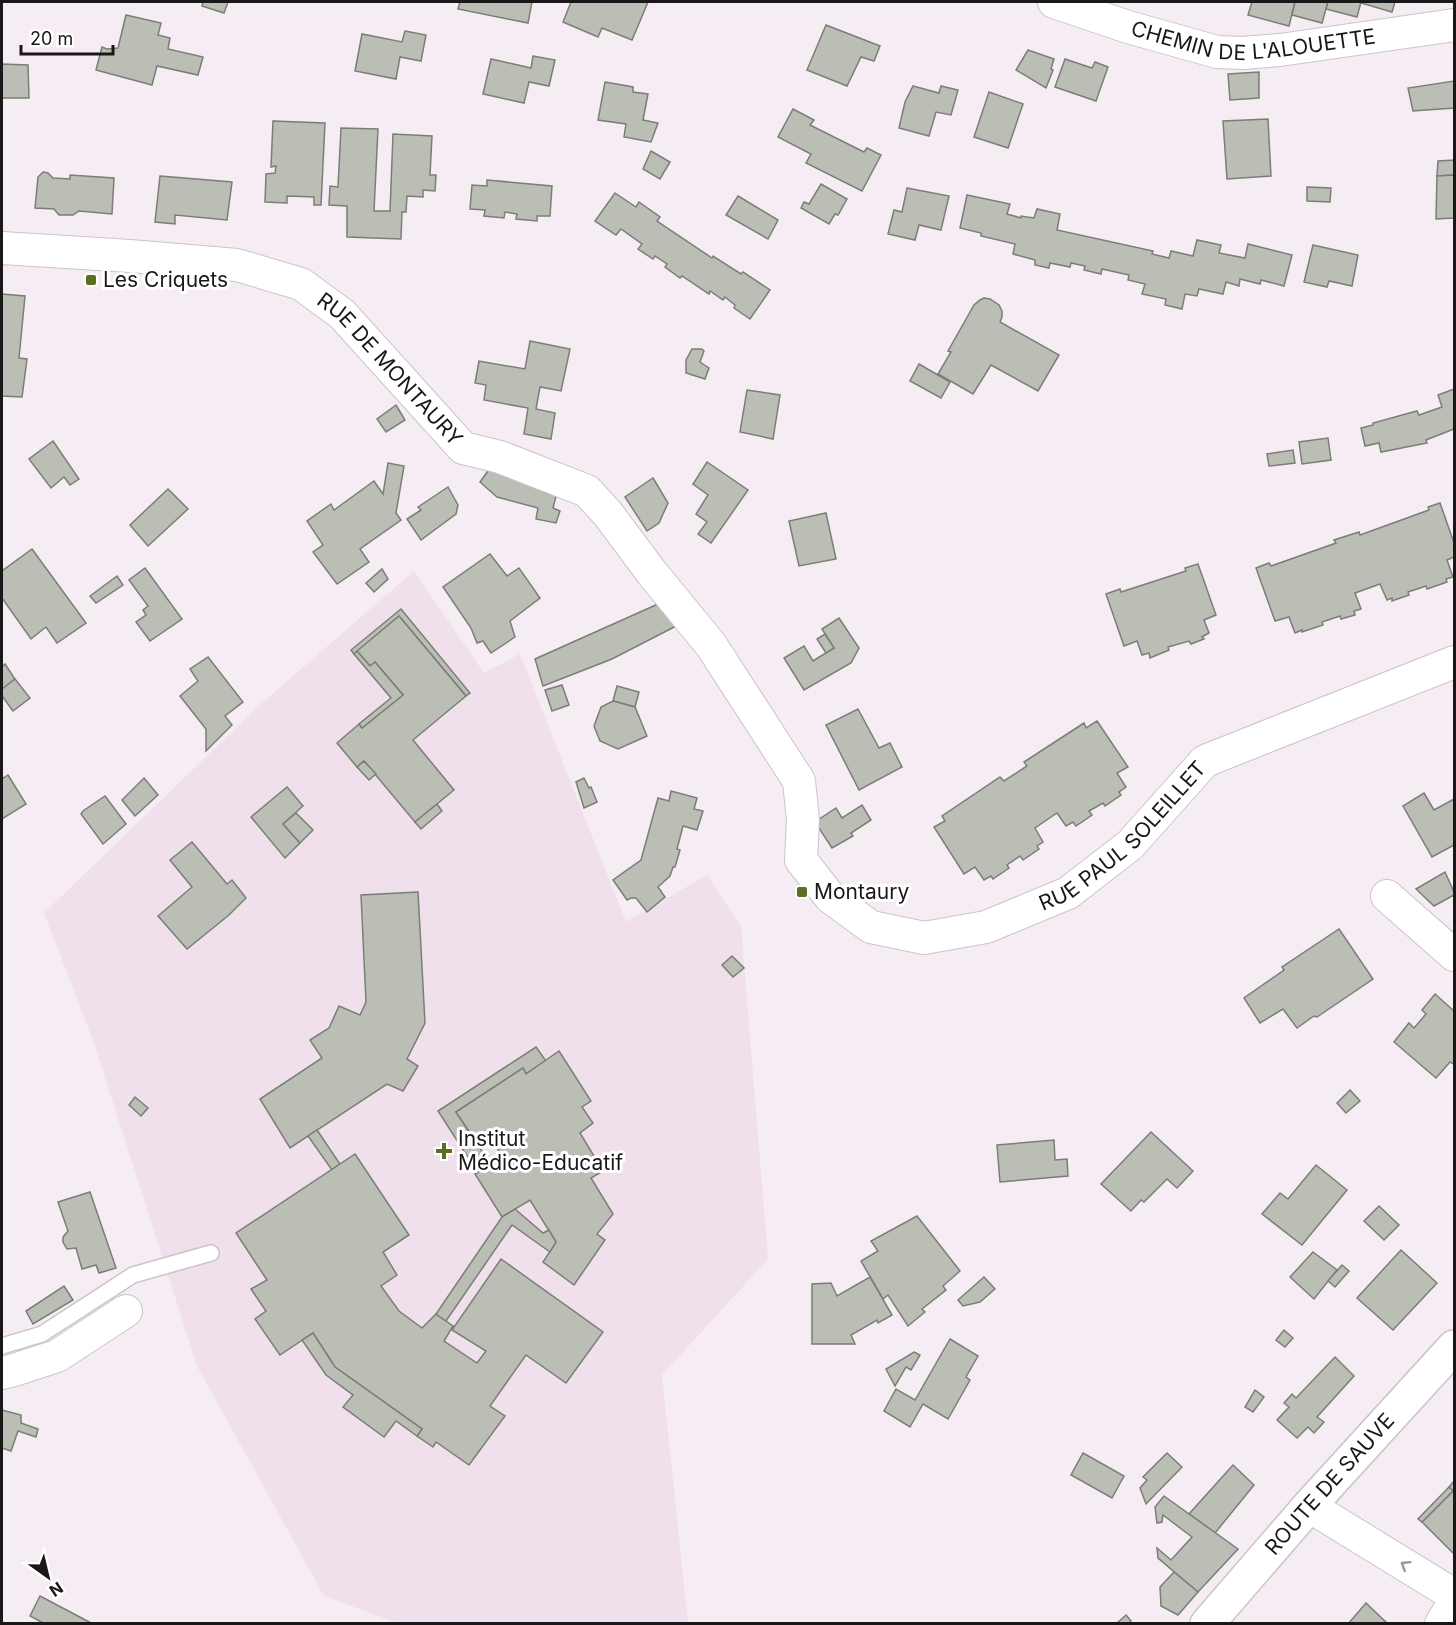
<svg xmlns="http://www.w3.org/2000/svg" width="1456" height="1625" font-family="Inter,sans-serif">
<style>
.built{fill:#efe0ec}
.building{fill:#babeb5;stroke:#7b7e76;stroke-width:1.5}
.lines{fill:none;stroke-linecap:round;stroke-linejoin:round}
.lane-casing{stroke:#ccc4ca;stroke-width:18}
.street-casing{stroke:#ccc4ca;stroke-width:34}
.secondary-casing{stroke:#ccc4ca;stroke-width:36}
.lane{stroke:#fff;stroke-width:15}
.street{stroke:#fff;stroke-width:32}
.secondary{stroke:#fff;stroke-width:33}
.oneway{stroke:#989798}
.poi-dot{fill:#597020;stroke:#fff;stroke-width:2}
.labels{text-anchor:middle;stroke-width:6;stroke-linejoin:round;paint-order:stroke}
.street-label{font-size:21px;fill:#1a1719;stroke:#fff}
.poi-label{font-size:21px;fill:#1a1719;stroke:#fff;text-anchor:start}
</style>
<rect width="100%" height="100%" fill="#f5edf3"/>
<path class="built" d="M 414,571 L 484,673 L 520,654 L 626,922 L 707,875 L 741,926 L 768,1259 L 662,1375 L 688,1623 L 398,1623 L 324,1596 L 197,1366 L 94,1043 L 44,913 L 262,703 Z"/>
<g class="building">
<path d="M 203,2 L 228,2 L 224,13 L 202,6 Z"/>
<path d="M 460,2 L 532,2 L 528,23 L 458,9 Z"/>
<path d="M 571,2 L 648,2 L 632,40 L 602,28 L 598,37 L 563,22 Z"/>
<path d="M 1252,2 L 1295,2 L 1289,26 L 1248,15 Z"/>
<path d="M 1295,2 L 1328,2 L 1322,23 L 1292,15 Z"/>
<path d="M 1328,2 L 1361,2 L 1357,17 L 1326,9 Z"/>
<path d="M 1361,2 L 1395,2 L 1392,12 L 1361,3 Z"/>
<path d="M 126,15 L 161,23 L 158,35 L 170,38 L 168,49 L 203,57 L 198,75 L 157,66 L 152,85 L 96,70 L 102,47 L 107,49 L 118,48 Z"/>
<path d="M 826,25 L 880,46 L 874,61 L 861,57 L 847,86 L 807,70 Z"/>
<path d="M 405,31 L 426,35 L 421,61 L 400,57 L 396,79 L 355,71 L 362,34 L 402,42 Z"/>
<path d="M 1028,50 L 1054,59 L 1051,69 L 1053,70 L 1046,88 L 1016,70 Z"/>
<path d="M 533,56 L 555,60 L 549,86 L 529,82 L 524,103 L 483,94 L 491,59 L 531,68 Z"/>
<path d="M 1065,59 L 1092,68 L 1095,62 L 1108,67 L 1096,101 L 1055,87 Z"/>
<path d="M 2,64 L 28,65 L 29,98 L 2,98 Z"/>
<path d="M 1259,72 L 1259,98 L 1230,100 L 1228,74 Z"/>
<path d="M 1454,81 L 1454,108 L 1413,111 L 1408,88 Z"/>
<path d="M 605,82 L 633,87 L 633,92 L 648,94 L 643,120 L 658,123 L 651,142 L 624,137 L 626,124 L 598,120 Z"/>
<path d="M 913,86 L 939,93 L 941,86 L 958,90 L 951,115 L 936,112 L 929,136 L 899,128 L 905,102 Z"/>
<path d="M 989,92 L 1023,104 L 1008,148 L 974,137 Z"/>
<path d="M 793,109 L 814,120 L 810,125 L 864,152 L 867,148 L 881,155 L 862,191 L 806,163 L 811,154 L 778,137 Z"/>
<path d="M 1268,119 L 1271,176 L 1227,179 L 1223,121 Z"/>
<path d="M 273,121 L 325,123 L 321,205 L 314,205 L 314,197 L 287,196 L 287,203 L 265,202 L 266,174 L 275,173 L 276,166 L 271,167 Z"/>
<path d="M 341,128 L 378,129 L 374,211 L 390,211 L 393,134 L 432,136 L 430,175 L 436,175 L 435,191 L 423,190 L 423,197 L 407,196 L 406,212 L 402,212 L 401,239 L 347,237 L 347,206 L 329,205 L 330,186 L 338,187 Z"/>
<path d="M 651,151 L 670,162 L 660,179 L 643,169 Z"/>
<path d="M 1454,160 L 1454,175 L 1437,176 L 1438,161 Z"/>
<path d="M 43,172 L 48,173 L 53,178 L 70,179 L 70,175 L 114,178 L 112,214 L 79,211 L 73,215 L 59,215 L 54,209 L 35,208 L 38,177 Z"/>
<path d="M 1454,175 L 1454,218 L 1436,219 L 1437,176 Z"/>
<path d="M 160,176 L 232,182 L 227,220 L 175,215 L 175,224 L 155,222 Z"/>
<path d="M 487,180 L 552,186 L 550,216 L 537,216 L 537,221 L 516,219 L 517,214 L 505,212 L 504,218 L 484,216 L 485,210 L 470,209 L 472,185 L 487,186 Z"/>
<path d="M 821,184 L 847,199 L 838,215 L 835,214 L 829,224 L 801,208 L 804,202 L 809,204 Z"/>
<path d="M 1307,187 L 1331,188 L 1330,202 L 1307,201 Z"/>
<path d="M 907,188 L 949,196 L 941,230 L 919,225 L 915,240 L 888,234 L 894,210 L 902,212 Z"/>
<path d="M 615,193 L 636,207 L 639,202 L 660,217 L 657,221 L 712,258 L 713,256 L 741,274 L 743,272 L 770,290 L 750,319 L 734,308 L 735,305 L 725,297 L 723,300 L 710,291 L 709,294 L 682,276 L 680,278 L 665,267 L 667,264 L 655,256 L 653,259 L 638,249 L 642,244 L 621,229 L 616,235 L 595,221 Z"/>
<path d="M 967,195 L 1010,204 L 1007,214 L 1021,218 L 1021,216 L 1034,218 L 1037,209 L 1060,214 L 1057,230 L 1153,251 L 1152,254 L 1169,258 L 1171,251 L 1193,256 L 1197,240 L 1221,245 L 1219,253 L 1245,258 L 1248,244 L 1292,255 L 1284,286 L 1261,280 L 1260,284 L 1240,279 L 1239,286 L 1226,282 L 1223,294 L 1199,289 L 1197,296 L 1185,294 L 1182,309 L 1165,305 L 1166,299 L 1142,294 L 1145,284 L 1128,280 L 1129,275 L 1102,269 L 1101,274 L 1084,270 L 1085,266 L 1071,263 L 1070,267 L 1050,263 L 1049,268 L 1035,265 L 1035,260 L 1013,254 L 1015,244 L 981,236 L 981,233 L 960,228 Z"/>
<path d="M 738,196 L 778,220 L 768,239 L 726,215 Z"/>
<path d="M 1313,245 L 1358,255 L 1352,286 L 1329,281 L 1327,287 L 1304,282 Z"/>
<path d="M 2,294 L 25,296 L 19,358 L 27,359 L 22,397 L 2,396 Z"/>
<path d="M 984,298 L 990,299 L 999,305 L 1002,311 L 1002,317 L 1000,322 L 1059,355 L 1038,391 L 991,365 L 973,394 L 938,374 L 951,352 L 948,351 L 974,305 L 980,300 Z"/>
<path d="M 530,341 L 570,349 L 561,391 L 540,387 L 536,409 L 555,413 L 551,439 L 524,434 L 528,408 L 484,400 L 486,385 L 475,383 L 479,361 L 525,369 Z"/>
<path d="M 692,349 L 702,349 L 704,351 L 700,362 L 709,368 L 705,379 L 686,373 L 686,360 Z"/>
<path d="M 919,364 L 950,382 L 941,398 L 910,381 Z"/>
<path d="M 1454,389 L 1454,429 L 1426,440 L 1427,443 L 1381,452 L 1379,443 L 1365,446 L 1361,428 L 1373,425 L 1373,423 L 1417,411 L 1419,415 L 1442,407 L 1438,395 Z"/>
<path d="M 747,390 L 780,395 L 773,439 L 740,432 Z"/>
<path d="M 396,405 L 405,420 L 386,432 L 377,419 Z"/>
<path d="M 1328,438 L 1331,460 L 1302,464 L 1299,442 Z"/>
<path d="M 53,441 L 79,479 L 70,485 L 64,477 L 51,488 L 29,459 Z"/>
<path d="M 1293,450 L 1295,463 L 1269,466 L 1267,454 Z"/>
<path d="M 707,462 L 748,490 L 711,543 L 698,534 L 707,522 L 696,514 L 708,495 L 693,484 Z"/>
<path d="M 388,463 L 404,466 L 396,513 L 401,520 L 360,549 L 369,562 L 337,584 L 313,552 L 323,545 L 307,521 L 331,504 L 334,510 L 374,481 L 383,494 Z"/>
<path d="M 493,464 L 545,485 L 544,492 L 556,496 L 553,508 L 560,511 L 556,523 L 536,519 L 538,508 L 497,497 L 480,482 Z"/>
<path d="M 653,478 L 668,503 L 659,523 L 647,531 L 625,497 Z"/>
<path d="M 448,487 L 458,505 L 456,514 L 421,540 L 407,519 L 421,510 L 418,507 Z"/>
<path d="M 168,489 L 188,509 L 148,546 L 130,525 Z"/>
<path d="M 1440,503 L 1454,543 L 1454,557 L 1447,560 L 1453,577 L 1446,579 L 1447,582 L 1427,589 L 1426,586 L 1408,592 L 1409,595 L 1392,601 L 1392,598 L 1387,600 L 1380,584 L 1355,593 L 1361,609 L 1354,611 L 1355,615 L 1341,619 L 1340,616 L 1322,622 L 1323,625 L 1302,632 L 1302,630 L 1295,633 L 1289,617 L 1275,621 L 1256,568 L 1269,563 L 1271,566 L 1336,543 L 1334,540 L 1359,532 L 1360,535 L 1429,510 L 1428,507 Z"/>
<path d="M 826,513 L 836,559 L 799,566 L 789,521 Z"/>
<path d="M 32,549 L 86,623 L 57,643 L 46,627 L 31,639 L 2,598 L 2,571 Z"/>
<path d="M 490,554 L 507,576 L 519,568 L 540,598 L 510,621 L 515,637 L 491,653 L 483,641 L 477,643 L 471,628 L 443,587 Z"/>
<path d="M 1198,564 L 1216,615 L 1204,620 L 1209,633 L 1202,637 L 1204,639 L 1191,644 L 1189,641 L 1168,647 L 1169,650 L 1150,658 L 1149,653 L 1142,655 L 1137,641 L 1124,646 L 1106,594 L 1120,589 L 1121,592 L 1186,571 L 1185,568 Z"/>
<path d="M 145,568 L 182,619 L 150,641 L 136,622 L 146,615 L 143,610 L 148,606 L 129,580 Z"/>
<path d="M 382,569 L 388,579 L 374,592 L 366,583 Z"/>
<path d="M 117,576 L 123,585 L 96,603 L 90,596 Z"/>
<path d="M 667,600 L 684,622 L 612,659 L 543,686 L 535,659 Z"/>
<path d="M 401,609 L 470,693 L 466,696 L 399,616 L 354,654 L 351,650 Z"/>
<path d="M 399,616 L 466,696 L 413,740 L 454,790 L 415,822 L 364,761 L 357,767 L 337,743 L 359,724 L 362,728 L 403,695 L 375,662 L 370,666 L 357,651 Z"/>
<path d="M 839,618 L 859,648 L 851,663 L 804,690 L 784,658 L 804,646 L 813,661 L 834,648 L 822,629 Z"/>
<path d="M 825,634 L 834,648 L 826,653 L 817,639 Z"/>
<path d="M 357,651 L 370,666 L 375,662 L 403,695 L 362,728 L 359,724 L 391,698 L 354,654 Z"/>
<path d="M 208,657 L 243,702 L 225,716 L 232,725 L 206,751 L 206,729 L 180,696 L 198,681 L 190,669 Z"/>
<path d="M 5,664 L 15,679 L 2,689 L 2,667 Z"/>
<path d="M 15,679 L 30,698 L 13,711 L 2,696 L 2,689 Z"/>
<path d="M 562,685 L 569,705 L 552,711 L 545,690 Z"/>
<path d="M 617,686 L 639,692 L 635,707 L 613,701 Z"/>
<path d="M 613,701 L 635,707 L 647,736 L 618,749 L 600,741 L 594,726 L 601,707 Z"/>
<path d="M 858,709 L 879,748 L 890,743 L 902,767 L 859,790 L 826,725 Z"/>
<path d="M 1097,721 L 1128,767 L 1117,773 L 1126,787 L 1119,792 L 1121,795 L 1105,806 L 1103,803 L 1089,811 L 1092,815 L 1076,826 L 1073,822 L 1066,826 L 1057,813 L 1035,828 L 1043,842 L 1037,846 L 1039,849 L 1023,860 L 1020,856 L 1007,865 L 1009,868 L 993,879 L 991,876 L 984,880 L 975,867 L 964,874 L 934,827 L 945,821 L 942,816 L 1000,777 L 1004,781 L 1027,766 L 1024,762 L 1084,723 L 1086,728 Z"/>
<path d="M 364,761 L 376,774 L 369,780 L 357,767 Z"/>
<path d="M 8,775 L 26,804 L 2,819 L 2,779 Z"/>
<path d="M 144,778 L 158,795 L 135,816 L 122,800 Z"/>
<path d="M 584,778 L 589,788 L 591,787 L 597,802 L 584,808 L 576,782 Z"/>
<path d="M 287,787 L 303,806 L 283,824 L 300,843 L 285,858 L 251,817 Z"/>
<path d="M 671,791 L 697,798 L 694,809 L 703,811 L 697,830 L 683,826 L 677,849 L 680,850 L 675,867 L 673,867 L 670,876 L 658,887 L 665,897 L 647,912 L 636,898 L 631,898 L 627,900 L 613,880 L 641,860 L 658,798 L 669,801 Z"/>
<path d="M 1424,793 L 1434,810 L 1454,799 L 1454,845 L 1432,857 L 1403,806 Z"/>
<path d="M 105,796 L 126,824 L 103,844 L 81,814 L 83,811 Z"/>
<path d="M 437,804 L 442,811 L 421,829 L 415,822 Z"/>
<path d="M 862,805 L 871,820 L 851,833 L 853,836 L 832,848 L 815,822 L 836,808 L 842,818 Z"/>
<path d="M 296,813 L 313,830 L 300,843 L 283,824 Z"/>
<path d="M 192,842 L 227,884 L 232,880 L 246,898 L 229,915 L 187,949 L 158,916 L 192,887 L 170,860 Z"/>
<path d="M 1445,872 L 1454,892 L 1454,895 L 1434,906 L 1416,889 Z"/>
<path d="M 418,892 L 425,1023 L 407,1059 L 418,1066 L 403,1091 L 387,1084 L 290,1148 L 260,1099 L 322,1058 L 310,1040 L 329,1028 L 339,1006 L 360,1015 L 366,1002 L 361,895 Z"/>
<path d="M 1339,929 L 1373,979 L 1317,1017 L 1314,1016 L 1297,1028 L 1283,1009 L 1260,1023 L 1244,998 L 1284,970 L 1282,967 Z"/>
<path d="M 732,956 L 744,968 L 733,977 L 722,965 Z"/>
<path d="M 1435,994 L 1454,1011 L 1454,1064 L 1450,1062 L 1436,1078 L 1394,1042 L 1409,1023 L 1414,1028 L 1426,1014 L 1422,1010 Z"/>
<path d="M 536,1047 L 546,1061 L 526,1074 L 523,1068 L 456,1112 L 491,1165 L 478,1173 L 438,1111 Z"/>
<path d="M 559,1051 L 591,1101 L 582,1107 L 593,1123 L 580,1133 L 603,1171 L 591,1178 L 613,1214 L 597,1234 L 605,1240 L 574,1285 L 543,1262 L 556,1242 L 530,1200 L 502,1217 L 475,1174 L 503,1157 L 493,1142 L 481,1149 L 456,1112 L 523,1068 L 526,1074 Z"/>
<path d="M 1350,1090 L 1360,1101 L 1346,1113 L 1337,1103 Z"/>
<path d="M 135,1097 L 148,1108 L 141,1116 L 129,1105 Z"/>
<path d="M 317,1130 L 340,1164 L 332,1170 L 308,1136 Z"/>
<path d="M 1151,1132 L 1193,1171 L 1177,1188 L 1167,1179 L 1144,1202 L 1141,1200 L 1131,1211 L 1101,1184 Z"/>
<path d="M 1054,1140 L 1055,1160 L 1067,1159 L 1068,1176 L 1000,1182 L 997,1145 Z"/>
<path d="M 355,1154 L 409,1235 L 383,1252 L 397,1275 L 381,1286 L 399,1311 L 422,1328 L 436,1314 L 453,1326 L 444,1341 L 477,1363 L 486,1351 L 452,1330 L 501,1259 L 603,1332 L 566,1383 L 526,1355 L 490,1406 L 505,1416 L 469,1465 L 436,1442 L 433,1447 L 417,1436 L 422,1429 L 335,1367 L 313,1333 L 280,1355 L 255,1319 L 266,1311 L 251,1289 L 267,1280 L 236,1233 Z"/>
<path d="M 1316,1165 L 1347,1190 L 1302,1245 L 1262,1214 L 1280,1193 L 1288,1199 Z"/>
<path d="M 90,1192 L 116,1268 L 99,1273 L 96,1265 L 82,1269 L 76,1248 L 67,1249 L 63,1242 L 63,1237 L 68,1231 L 58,1202 Z"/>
<path d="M 1379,1206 L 1399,1225 L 1384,1240 L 1364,1221 Z"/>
<path d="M 515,1209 L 543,1233 L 549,1230 L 556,1242 L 550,1252 L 512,1225 L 446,1321 L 436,1314 L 502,1217 Z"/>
<path d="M 917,1216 L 960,1271 L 943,1286 L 946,1290 L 922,1309 L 925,1312 L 908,1326 L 888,1295 L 883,1299 L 861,1261 L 878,1251 L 871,1241 Z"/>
<path d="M 1401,1250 L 1437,1283 L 1393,1330 L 1357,1298 Z"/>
<path d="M 1313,1252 L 1337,1270 L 1314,1299 L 1290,1277 Z"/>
<path d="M 1342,1265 L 1349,1271 L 1335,1287 L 1328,1281 Z"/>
<path d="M 870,1277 L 892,1315 L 878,1323 L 877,1320 L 851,1335 L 855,1344 L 812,1344 L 812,1284 L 831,1283 L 837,1296 Z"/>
<path d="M 984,1277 L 995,1289 L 980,1302 L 963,1306 L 958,1300 Z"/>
<path d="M 64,1286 L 73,1300 L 33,1324 L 26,1311 Z"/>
<path d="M 1284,1330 L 1293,1338 L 1285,1347 L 1276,1340 Z"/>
<path d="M 313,1333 L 335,1367 L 422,1429 L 417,1436 L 396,1421 L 384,1437 L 343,1407 L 353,1395 L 326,1375 L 302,1340 Z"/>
<path d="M 950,1339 L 978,1356 L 966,1377 L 970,1380 L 948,1419 L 923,1404 L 910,1427 L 884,1411 L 896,1389 L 915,1400 Z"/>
<path d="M 914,1352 L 920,1355 L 911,1370 L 906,1367 L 895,1386 L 886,1369 Z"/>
<path d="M 1335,1357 L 1354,1376 L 1317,1417 L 1324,1422 L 1314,1433 L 1308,1427 L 1297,1438 L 1277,1420 L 1289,1407 L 1284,1403 L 1292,1394 L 1296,1398 Z"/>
<path d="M 1255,1390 L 1264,1397 L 1253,1412 L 1245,1407 Z"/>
<path d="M 2,1410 L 21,1415 L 21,1423 L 38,1429 L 36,1437 L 18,1431 L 11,1451 L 2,1448 Z"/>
<path d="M 1083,1453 L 1124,1476 L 1112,1498 L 1071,1475 Z"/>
<path d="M 1167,1453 L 1182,1467 L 1146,1504 L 1140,1488 L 1147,1480 L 1143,1477 Z"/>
<path d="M 1233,1465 L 1254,1485 L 1215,1533 L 1189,1514 Z"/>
<path d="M 1454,1481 L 1454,1554 L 1422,1522 L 1453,1491 L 1449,1487 Z"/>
<path d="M 1449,1487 L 1453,1491 L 1422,1522 L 1418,1519 Z"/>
<path d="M 1164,1496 L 1238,1549 L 1198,1592 L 1158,1558 L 1157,1548 L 1171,1560 L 1192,1537 L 1163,1515 L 1162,1522 L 1157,1523 L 1155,1507 Z"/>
<path d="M 1174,1572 L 1198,1592 L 1178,1615 L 1161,1606 L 1160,1587 Z"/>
<path d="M 40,1596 L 93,1624 L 45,1624 L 30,1616 Z"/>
<path d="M 1366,1603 L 1388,1624 L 1348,1624 Z"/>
<path d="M 1126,1615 L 1131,1621 L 1129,1624 L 1116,1624 Z"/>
</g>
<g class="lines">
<g class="lane-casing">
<path id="lane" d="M 2,1346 L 42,1334 L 133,1275 L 211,1253"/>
</g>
<g class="street-casing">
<g id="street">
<path id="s1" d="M 1054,2 L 1128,27 L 1217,52 L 1243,53 L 1280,50 L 1454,25"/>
<path id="s2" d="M 2,248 L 130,256 L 237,265 L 301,284 L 342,314 L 463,448 L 500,457 L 587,491 L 608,514 L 652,573 L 711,645 L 799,781 L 803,820 L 801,860 L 830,897 L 871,927 L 924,938 L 986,927 L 1068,893 L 1130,845 L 1205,761 L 1454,662"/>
<path d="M 1387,896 L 1454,955"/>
<path d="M 2,1373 L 14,1370 L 57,1356 L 126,1311"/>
<path d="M 1309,1506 L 1454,1595"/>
<path d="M 1441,1624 L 1454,1602"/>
</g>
</g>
<g class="secondary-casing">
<g id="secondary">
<path id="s3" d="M 1207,1624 L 1309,1506 L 1454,1347"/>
</g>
</g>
<use href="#lane" class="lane"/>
<use href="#street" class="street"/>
<use href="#secondary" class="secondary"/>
</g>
<defs><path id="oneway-chevron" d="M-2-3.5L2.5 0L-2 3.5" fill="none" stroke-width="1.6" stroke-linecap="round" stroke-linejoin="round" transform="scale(1.5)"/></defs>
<use class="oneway" href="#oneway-chevron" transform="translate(1405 1565) rotate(-148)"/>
<g class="poi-dot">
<rect x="85" y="274" width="12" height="12" rx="3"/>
<rect x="796" y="886" width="12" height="12" rx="3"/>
<path d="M441 1142h6v6h6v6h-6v6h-6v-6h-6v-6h6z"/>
</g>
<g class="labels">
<g class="street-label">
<text dy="7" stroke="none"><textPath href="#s1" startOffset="206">CHEMIN DE L'ALOUETTE</textPath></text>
<text dy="7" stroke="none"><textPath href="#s2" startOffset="426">RUE DE MONTAURY</textPath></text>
<text dy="7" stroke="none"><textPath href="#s2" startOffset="1486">RUE PAUL SOLEILLET</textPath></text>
<text dy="7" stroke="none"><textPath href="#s3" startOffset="186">ROUTE DE SAUVE</textPath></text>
</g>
<g class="poi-label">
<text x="103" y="287">Les Criquets</text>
<text x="814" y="899">Montaury</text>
<text x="458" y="1146">Institut<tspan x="458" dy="24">Médico-Educatif</tspan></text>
</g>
</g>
<rect width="1456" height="1625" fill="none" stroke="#1a1719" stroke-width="6"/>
<g transform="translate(48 1577) rotate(146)" stroke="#ffffff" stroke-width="4.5" paint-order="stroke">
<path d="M0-4.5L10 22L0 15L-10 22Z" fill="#1a1719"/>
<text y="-9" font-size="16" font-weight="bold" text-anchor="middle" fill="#1a1719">N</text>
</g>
<path d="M21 45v9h92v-9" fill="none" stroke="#1a1719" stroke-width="3"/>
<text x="30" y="45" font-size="18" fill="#1a1719" stroke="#ffffff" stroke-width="4.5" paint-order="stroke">20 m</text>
</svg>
